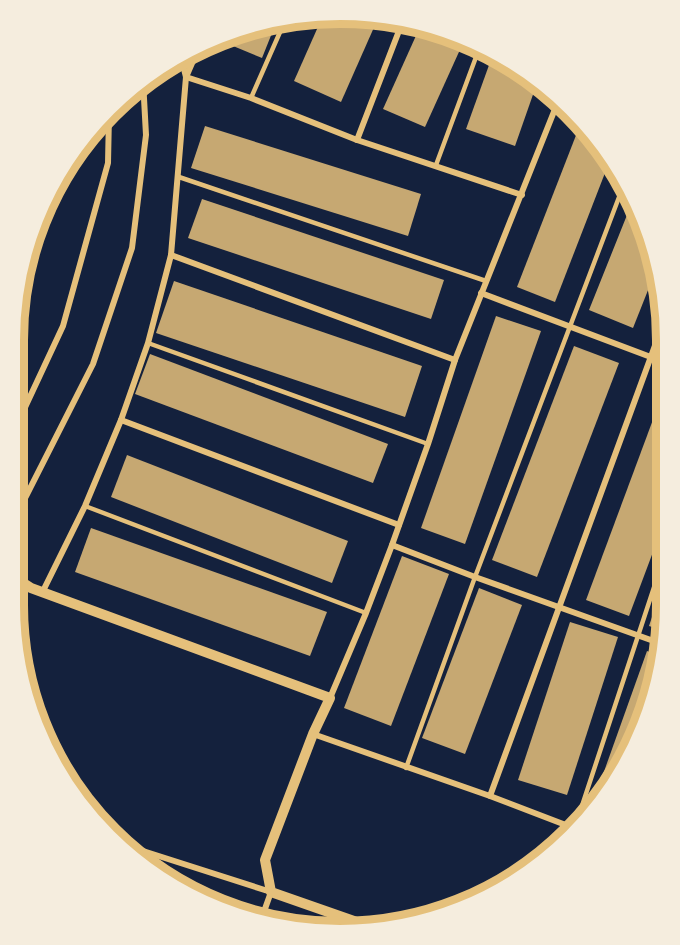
<svg xmlns="http://www.w3.org/2000/svg" width="680" height="945" font-family="Roboto,sans-serif">
<style>
.building{fill:#c6a872}
.lines{fill:none;stroke-linecap:round;stroke-linejoin:round}
.service{stroke:#e5c07b;stroke-width:4.5}
.minor{stroke:#e5c07b;stroke-width:6}
.tertiary{stroke:#e5c07b;stroke-width:10}
.rim{fill:none;stroke:#e5c07b;stroke-width:8}
</style>
<rect width="100%" height="100%" fill="#14213d"/>
<g class="building">
<path d="M 379,16 L 341,102 L 294,81 L 321,20 Z"/>
<path d="M 276,23 L 262,58 L 221,41 L 255,25 Z"/>
<path d="M 419,29 L 463,43 L 425,127 L 383,109 Z"/>
<path d="M 493,54 L 503,57 L 536,86 L 515,146 L 466,129 Z"/>
<path d="M 580,125 L 599,141 L 610,160 L 555,302 L 517,287 Z"/>
<path d="M 205,126 L 421,194 L 408,236 L 191,168 Z"/>
<path d="M 202,199 L 444,280 L 431,319 L 188,238 Z"/>
<path d="M 633,200 L 642,215 L 656,270 L 633,328 L 589,310 Z"/>
<path d="M 174,281 L 422,366 L 405,417 L 156,333 Z"/>
<path d="M 496,316 L 541,331 L 465,544 L 421,528 Z"/>
<path d="M 574,346 L 619,363 L 537,577 L 492,560 Z"/>
<path d="M 150,354 L 388,444 L 373,483 L 135,394 Z"/>
<path d="M 664,390 L 665,520 L 629,616 L 586,600 Z"/>
<path d="M 127,455 L 348,541 L 332,583 L 111,497 Z"/>
<path d="M 91,528 L 327,612 L 310,656 L 75,572 Z"/>
<path d="M 402,556 L 449,574 L 391,726 L 344,708 Z"/>
<path d="M 665,578 L 666,627 L 665,631 L 649,626 Z"/>
<path d="M 479,588 L 522,605 L 465,754 L 422,738 Z"/>
<path d="M 570,622 L 618,637 L 567,795 L 518,780 Z"/>
<path d="M 647,651 L 660,656 L 649,710 L 623,768 L 600,795 L 596,794 Z"/>
</g>
<g class="lines">
<g class="service">
<path d="M 251,98 L 284,23"/>
<path d="M 436,165 L 479,49"/>
<path d="M 179,177 L 486,281"/>
<path d="M 148,343 L 428,444"/>
<path d="M 85,506 L 366,613"/>
<path d="M 406,768 L 475,577 L 624,184"/>
<path d="M 577,821 L 665,554"/>
</g>
<g class="minor">
<path d="M 186,77 L 251,98 L 357,140 L 522,195"/>
<path d="M 186,77 L 196,54"/>
<path d="M 357,140 L 402,23"/>
<path d="M 171,255 L 455,360"/>
<path d="M 481,293 L 664,362"/>
<path d="M 121,420 L 399,525"/>
<path d="M 14,431 L 63,326 L 108,163 L 109,115"/>
<path d="M 14,520 L 93,364 L 132,248 L 146,135 L 143,80"/>
<path d="M 392,545 L 475,577 L 662,644"/>
<path d="M 43,591 L 85,506 L 121,420 L 148,343 L 171,255 L 186,77 L 182,61"/>
<path d="M 330,698 L 366,613 L 392,545 L 428,444 L 455,360 L 557,104"/>
<path d="M 313,734 L 490,796 L 571,827"/>
<path d="M 490,796 L 664,321"/>
<path d="M 118,843 L 271,892 L 261,920"/>
</g>
<path class="tertiary" d="M 14,577 L 31,588 L 330,698 L 313,734 L 265,860 L 271,892 L 374,928"/>
</g>
<path d="M0 0H680V945H0ZM340 24H340A316 316 0 0 1 656 340V605A316 316 0 0 1 340 921H340A316 316 0 0 1 24 605V340A316 316 0 0 1 340 24Z" fill="#f5edde" fill-rule="evenodd"/>
<path class="rim" d="M340 24H340A316 316 0 0 1 656 340V605A316 316 0 0 1 340 921H340A316 316 0 0 1 24 605V340A316 316 0 0 1 340 24Z"/>
</svg>
